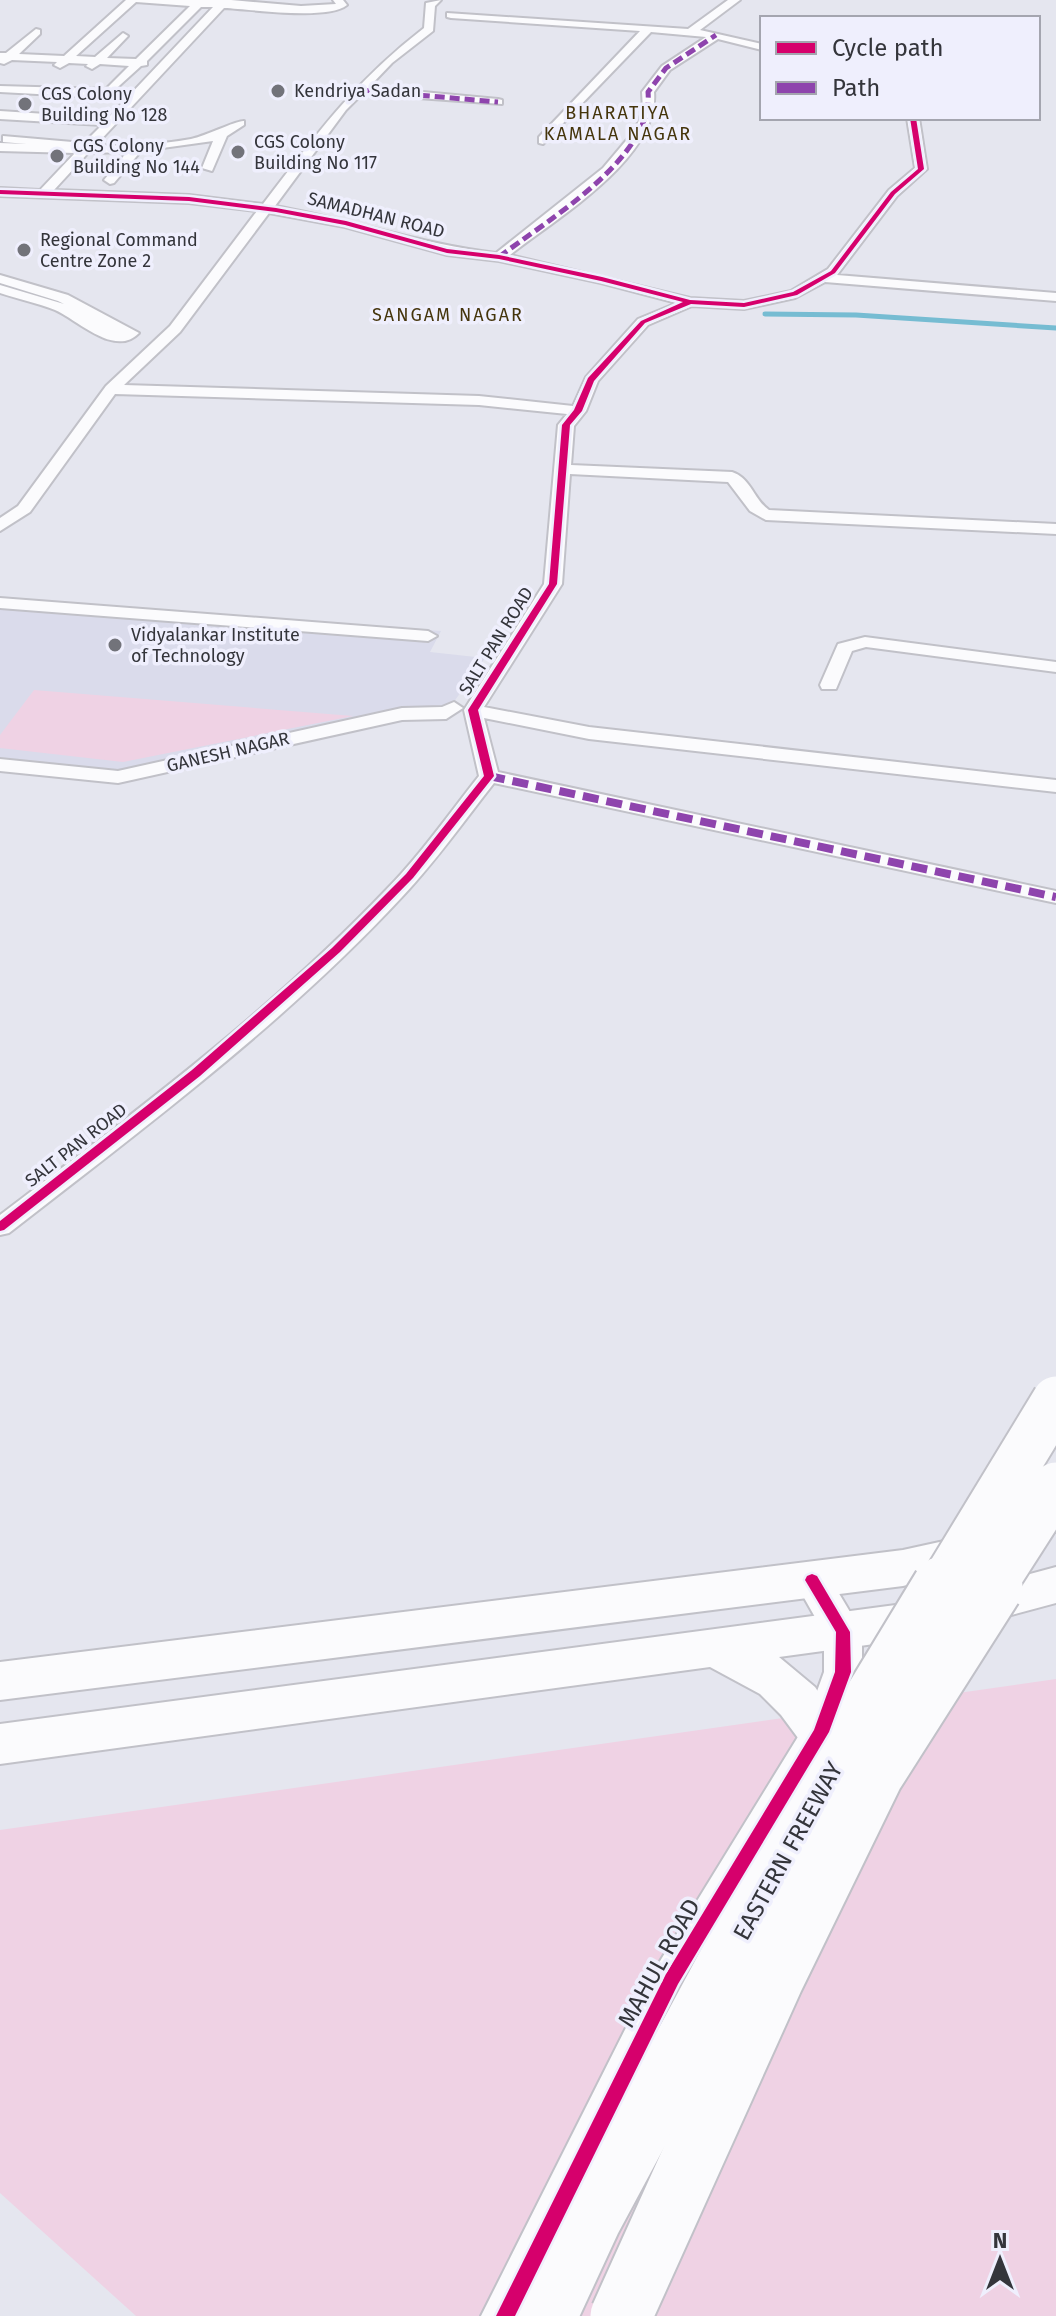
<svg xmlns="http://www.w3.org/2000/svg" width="1056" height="2316" font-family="'Fira Sans',sans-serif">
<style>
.built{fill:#dadbeb}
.green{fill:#efd2e4}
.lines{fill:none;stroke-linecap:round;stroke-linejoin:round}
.stream{stroke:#76bcd2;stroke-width:5}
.minor-casing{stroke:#c1c1c8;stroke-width:4}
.tertiary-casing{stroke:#c1c1c8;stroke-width:4}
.primary-casing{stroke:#c1c1c8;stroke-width:4}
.minor{fill:#fbfbfd;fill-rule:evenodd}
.tertiary{fill:#fbfbfd;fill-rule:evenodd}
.primary{fill:#fbfbfd;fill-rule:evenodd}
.motorway-bridge-far1-casing{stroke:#c1c1c8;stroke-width:51;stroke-linecap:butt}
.motorway-bridge-casing{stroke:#c1c1c8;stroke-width:65;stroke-linecap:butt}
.motorway-bridge-far1{stroke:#fbfbfd;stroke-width:47}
.motorway-bridge{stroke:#fbfbfd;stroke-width:61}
.quiet-far1{stroke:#8e44ad;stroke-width:5;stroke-dasharray:10 5;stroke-linecap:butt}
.quiet{stroke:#8e44ad;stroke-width:8;stroke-dasharray:16 8;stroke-linecap:butt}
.cycleway-casing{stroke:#efeffd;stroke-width:5}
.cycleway{fill:#d6006c;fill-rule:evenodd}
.poi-dot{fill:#72737a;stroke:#efeffd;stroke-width:3}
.labels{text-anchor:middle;stroke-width:7;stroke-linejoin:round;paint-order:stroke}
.far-poi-label{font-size:18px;fill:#34353b;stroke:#efeffd;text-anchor:start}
.far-neighbourhood-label{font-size:18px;letter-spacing:2px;fill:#45350c;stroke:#efeffd}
.far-street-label{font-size:18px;fill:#34353b;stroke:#efeffd}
.near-street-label{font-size:24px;fill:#34353b;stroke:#efeffd}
</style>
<rect width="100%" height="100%" fill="#e5e6ef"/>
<path class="built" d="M 0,598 L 441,631 L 430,652 L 485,658 L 446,713 L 402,714 L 118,777 L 0,765 Z"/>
<g class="green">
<path d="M 34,690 L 353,716 L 123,762 L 0,748 L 0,735 Z"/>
<path d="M 1056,1679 L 1056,2316 L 136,2316 L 0,2193 L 0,1830 Z"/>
</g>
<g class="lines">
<path class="stream" d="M 765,314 L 856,315 L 1056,328"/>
<g class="minor-casing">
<g id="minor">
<path d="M 126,0 L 231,0 L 301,6 L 336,4 L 333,0 L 343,0 L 347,5 C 327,21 251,9 224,8 L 95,146 C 127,145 159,145 191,139 C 206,136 237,120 244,121 L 244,125 L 227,136 L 212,171 L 202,168 L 213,141 L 141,151 L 114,183 L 110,184 L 104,180 L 127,152 L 88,153 L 54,190 L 189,195 L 263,204 C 315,136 354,82 424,28 L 426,3 L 441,0 L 435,6 L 433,31 L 392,63 L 369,87 L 498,99 L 502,100 L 502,104 L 362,94 L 346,110 L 275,206 C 349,219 421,244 496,253 L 603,168 L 635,130 L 643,110 L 642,92 L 662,66 L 706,37 L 651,32 L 543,144 L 539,143 L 539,137 L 640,31 L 451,18 L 447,17 L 447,13 L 688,29 L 728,0 L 740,0 L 700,30 L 762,44 L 762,50 L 718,39 L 670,70 L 654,92 C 660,158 555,219 510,255 L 690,298 L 744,301 L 791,291 L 828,269 L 889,190 L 915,168 L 907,118 L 919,118 L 927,169 L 897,196 L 837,275 L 1056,293 L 1056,301 L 825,282 L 795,298 L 744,309 L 692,306 L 648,325 L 598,381 L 586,411 L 574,426 L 571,465 L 732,472 C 751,478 754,500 769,510 L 1056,524 L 1056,534 L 766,520 L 750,511 L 728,482 L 570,474 L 562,584 L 484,707 L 589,727 L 1056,780 L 1056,792 L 589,739 L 484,718 L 498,772 L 1056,891 L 1056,903 L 494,783 C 464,821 436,861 402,897 C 285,1023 144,1128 9,1233 L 0,1235 L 0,1215 C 134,1113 271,1011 387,889 C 421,854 449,814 479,776 L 464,710 L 544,584 L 558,425 L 567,414 L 479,405 L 115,394 L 30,512 L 0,531 L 0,518 L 18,506 L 106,386 L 170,326 L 257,211 L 189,203 L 0,196 L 0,188 L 40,190 L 75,153 L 0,151 L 0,143 L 27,144 L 3,142 L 3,136 L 84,143 L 102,125 L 0,119 L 0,111 L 108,118 L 213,7 L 201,7 L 147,61 L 147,65 L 141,66 L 109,95 L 93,97 L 0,92 L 0,86 L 106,89 L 129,66 L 100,64 L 92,69 L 86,66 L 88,64 L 69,63 L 60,68 L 54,65 L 57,62 L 12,60 L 4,64 L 0,63 L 0,53 L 6,53 L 36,29 L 40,30 L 40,34 L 19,54 L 64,56 ZM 136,2 L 190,6 L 136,59 L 107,58 L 128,36 L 123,33 L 95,57 L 76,56 ZM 269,213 L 345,227 L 447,255 L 499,261 L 601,283 L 677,303 L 638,319 L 586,377 L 573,406 L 479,396 L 124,385 L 180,332 Z"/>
<path d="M 0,275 L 68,295 L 139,333 C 115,358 78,320 55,310 C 38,303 18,299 0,293 L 0,285 L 64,304 L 120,332 L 58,301 L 0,283 Z"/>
<path d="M 0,598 L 428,631 L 437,636 L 428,641 L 0,608 Z"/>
<path d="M 865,637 L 1056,662 L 1056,672 L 866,647 L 852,651 L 836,689 L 822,689 L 820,685 L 838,644 Z"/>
<path d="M 454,702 L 463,708 L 446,719 L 402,720 L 118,783 L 0,771 L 0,759 L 118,771 L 402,708 L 442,707 Z"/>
</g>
</g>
<g class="tertiary-casing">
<path id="tertiary" d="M 812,1566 L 825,1570 L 862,1632 L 862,1672 L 840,1732 L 687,1992 L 530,2316 L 481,2316 L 657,1966 L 804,1727 L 824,1672 L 824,1633 L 794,1580 L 799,1570 Z"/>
</g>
<g class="primary-casing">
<g id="primary">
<path d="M 976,1534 L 992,1539 L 999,1551 L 992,1563 L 903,1586 L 0,1700 L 0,1662 L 903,1550 Z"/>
<path d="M 1056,1567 L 1056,1603 L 933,1636 L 779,1657 L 815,1687 L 845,1732 L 838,1746 L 821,1752 L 804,1746 L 781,1715 L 760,1694 L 710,1667 L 0,1764 L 0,1724 L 933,1600 Z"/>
</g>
</g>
<use href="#minor" class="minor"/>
<use href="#tertiary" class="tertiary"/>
<use href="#primary" class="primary"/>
<g class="motorway-bridge-far1-casing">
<g id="motorway-bridge-far1">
<path d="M 941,1589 L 1056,1400"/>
<path d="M 990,1589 L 1056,1486"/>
</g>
</g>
<g class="motorway-bridge-casing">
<g id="motorway-bridge">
<path d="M 546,2316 L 591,2219 L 836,1763 L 943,1587"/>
<path d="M 621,2316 L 773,1979 L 873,1774 L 992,1587"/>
</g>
</g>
<use href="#motorway-bridge-far1" class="motorway-bridge-far1"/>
<use href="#motorway-bridge" class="motorway-bridge"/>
<g class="quiet-far1">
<path d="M 360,90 L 498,102"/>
<path d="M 499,257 C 546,221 654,158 648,92 L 666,68 L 716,35"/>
</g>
<path class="quiet" d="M 489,776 L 1056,897"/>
<g class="cycleway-casing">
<g id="cycleway">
<path d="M 910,118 L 916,118 L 924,169 L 895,194 L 835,273 L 797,295 L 744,307 L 691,304 L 645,323 L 594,381 L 582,411 L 570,425 L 557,584 L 478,710 L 494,776 L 413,878 L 340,952 L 200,1076 L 4,1230 L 0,1231 L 0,1221 L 192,1070 L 332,948 L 406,874 L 484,776 L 468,710 L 549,584 L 562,425 L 574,410 L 588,378 L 641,321 L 683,302 L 601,281 L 499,259 L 447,253 L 345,225 L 276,212 L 189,201 L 0,194 L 0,190 L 189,197 L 276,208 L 346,221 L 447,249 L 499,255 L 602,277 L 690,300 L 744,303 L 793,292 L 831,271 L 891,192 L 918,169 Z"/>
<path d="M 812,1574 L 817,1576 L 850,1632 L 851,1672 L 829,1732 L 678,1984 L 515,2316 L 496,2316 L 666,1974 L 814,1730 L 835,1672 L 836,1632 L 805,1580 L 807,1576 Z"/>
</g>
</g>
<use href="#cycleway" class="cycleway"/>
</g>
<g class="poi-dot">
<circle cx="278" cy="91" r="8"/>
<circle cx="25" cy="104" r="8"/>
<circle cx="238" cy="152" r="8"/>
<circle cx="57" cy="156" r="8"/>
<circle cx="24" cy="250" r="8"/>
<circle cx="115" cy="645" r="8"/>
</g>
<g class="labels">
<g class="far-poi-label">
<text x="294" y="97">Kendriya Sadan</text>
<text x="41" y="100">CGS Colony<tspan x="41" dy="21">Building No 128</tspan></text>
<text x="254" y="148">CGS Colony<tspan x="254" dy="21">Building No 117</tspan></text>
<text x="73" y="152">CGS Colony<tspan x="73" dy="21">Building No 144</tspan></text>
<text x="40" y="246">Regional Command<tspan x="40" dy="21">Centre Zone 2</tspan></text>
<text x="131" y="641">Vidyalankar Institute<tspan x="131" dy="21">of Technology</tspan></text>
</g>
<g class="far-neighbourhood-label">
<text x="618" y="119">BHARATIYA<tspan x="618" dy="21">KAMALA NAGAR</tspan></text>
<text x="448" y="321">SANGAM NAGAR</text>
</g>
<g class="far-street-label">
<text transform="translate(376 215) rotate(14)" y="6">SAMADHAN ROAD</text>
<text transform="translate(496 641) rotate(-58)" y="6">SALT PAN ROAD</text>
<text transform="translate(228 752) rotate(-13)" y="6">GANESH NAGAR</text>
<text transform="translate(76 1145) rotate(-38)" y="6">SALT PAN ROAD</text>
</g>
<g class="near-street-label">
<text transform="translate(788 1851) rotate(-61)" y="8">EASTERN FREEWAY</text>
<text transform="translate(659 1963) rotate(-61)" y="8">MAHUL ROAD</text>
</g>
</g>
<rect x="760" y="16" width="280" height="104" fill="#efeffd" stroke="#a4a5af" stroke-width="2"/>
<rect x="776" y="42" width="40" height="12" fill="#d6006c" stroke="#a4a5af" stroke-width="2"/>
<text x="832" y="56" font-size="24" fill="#34353b">Cycle path</text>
<rect x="776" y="82" width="40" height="12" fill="#8e44ad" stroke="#a4a5af" stroke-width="2"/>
<text x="832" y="96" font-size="24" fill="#34353b">Path</text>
<g transform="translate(1000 2260)" stroke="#efeffd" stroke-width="6" paint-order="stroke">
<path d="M0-6L14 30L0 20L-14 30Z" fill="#34353b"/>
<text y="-12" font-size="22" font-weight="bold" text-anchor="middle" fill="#34353b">N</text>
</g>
</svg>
